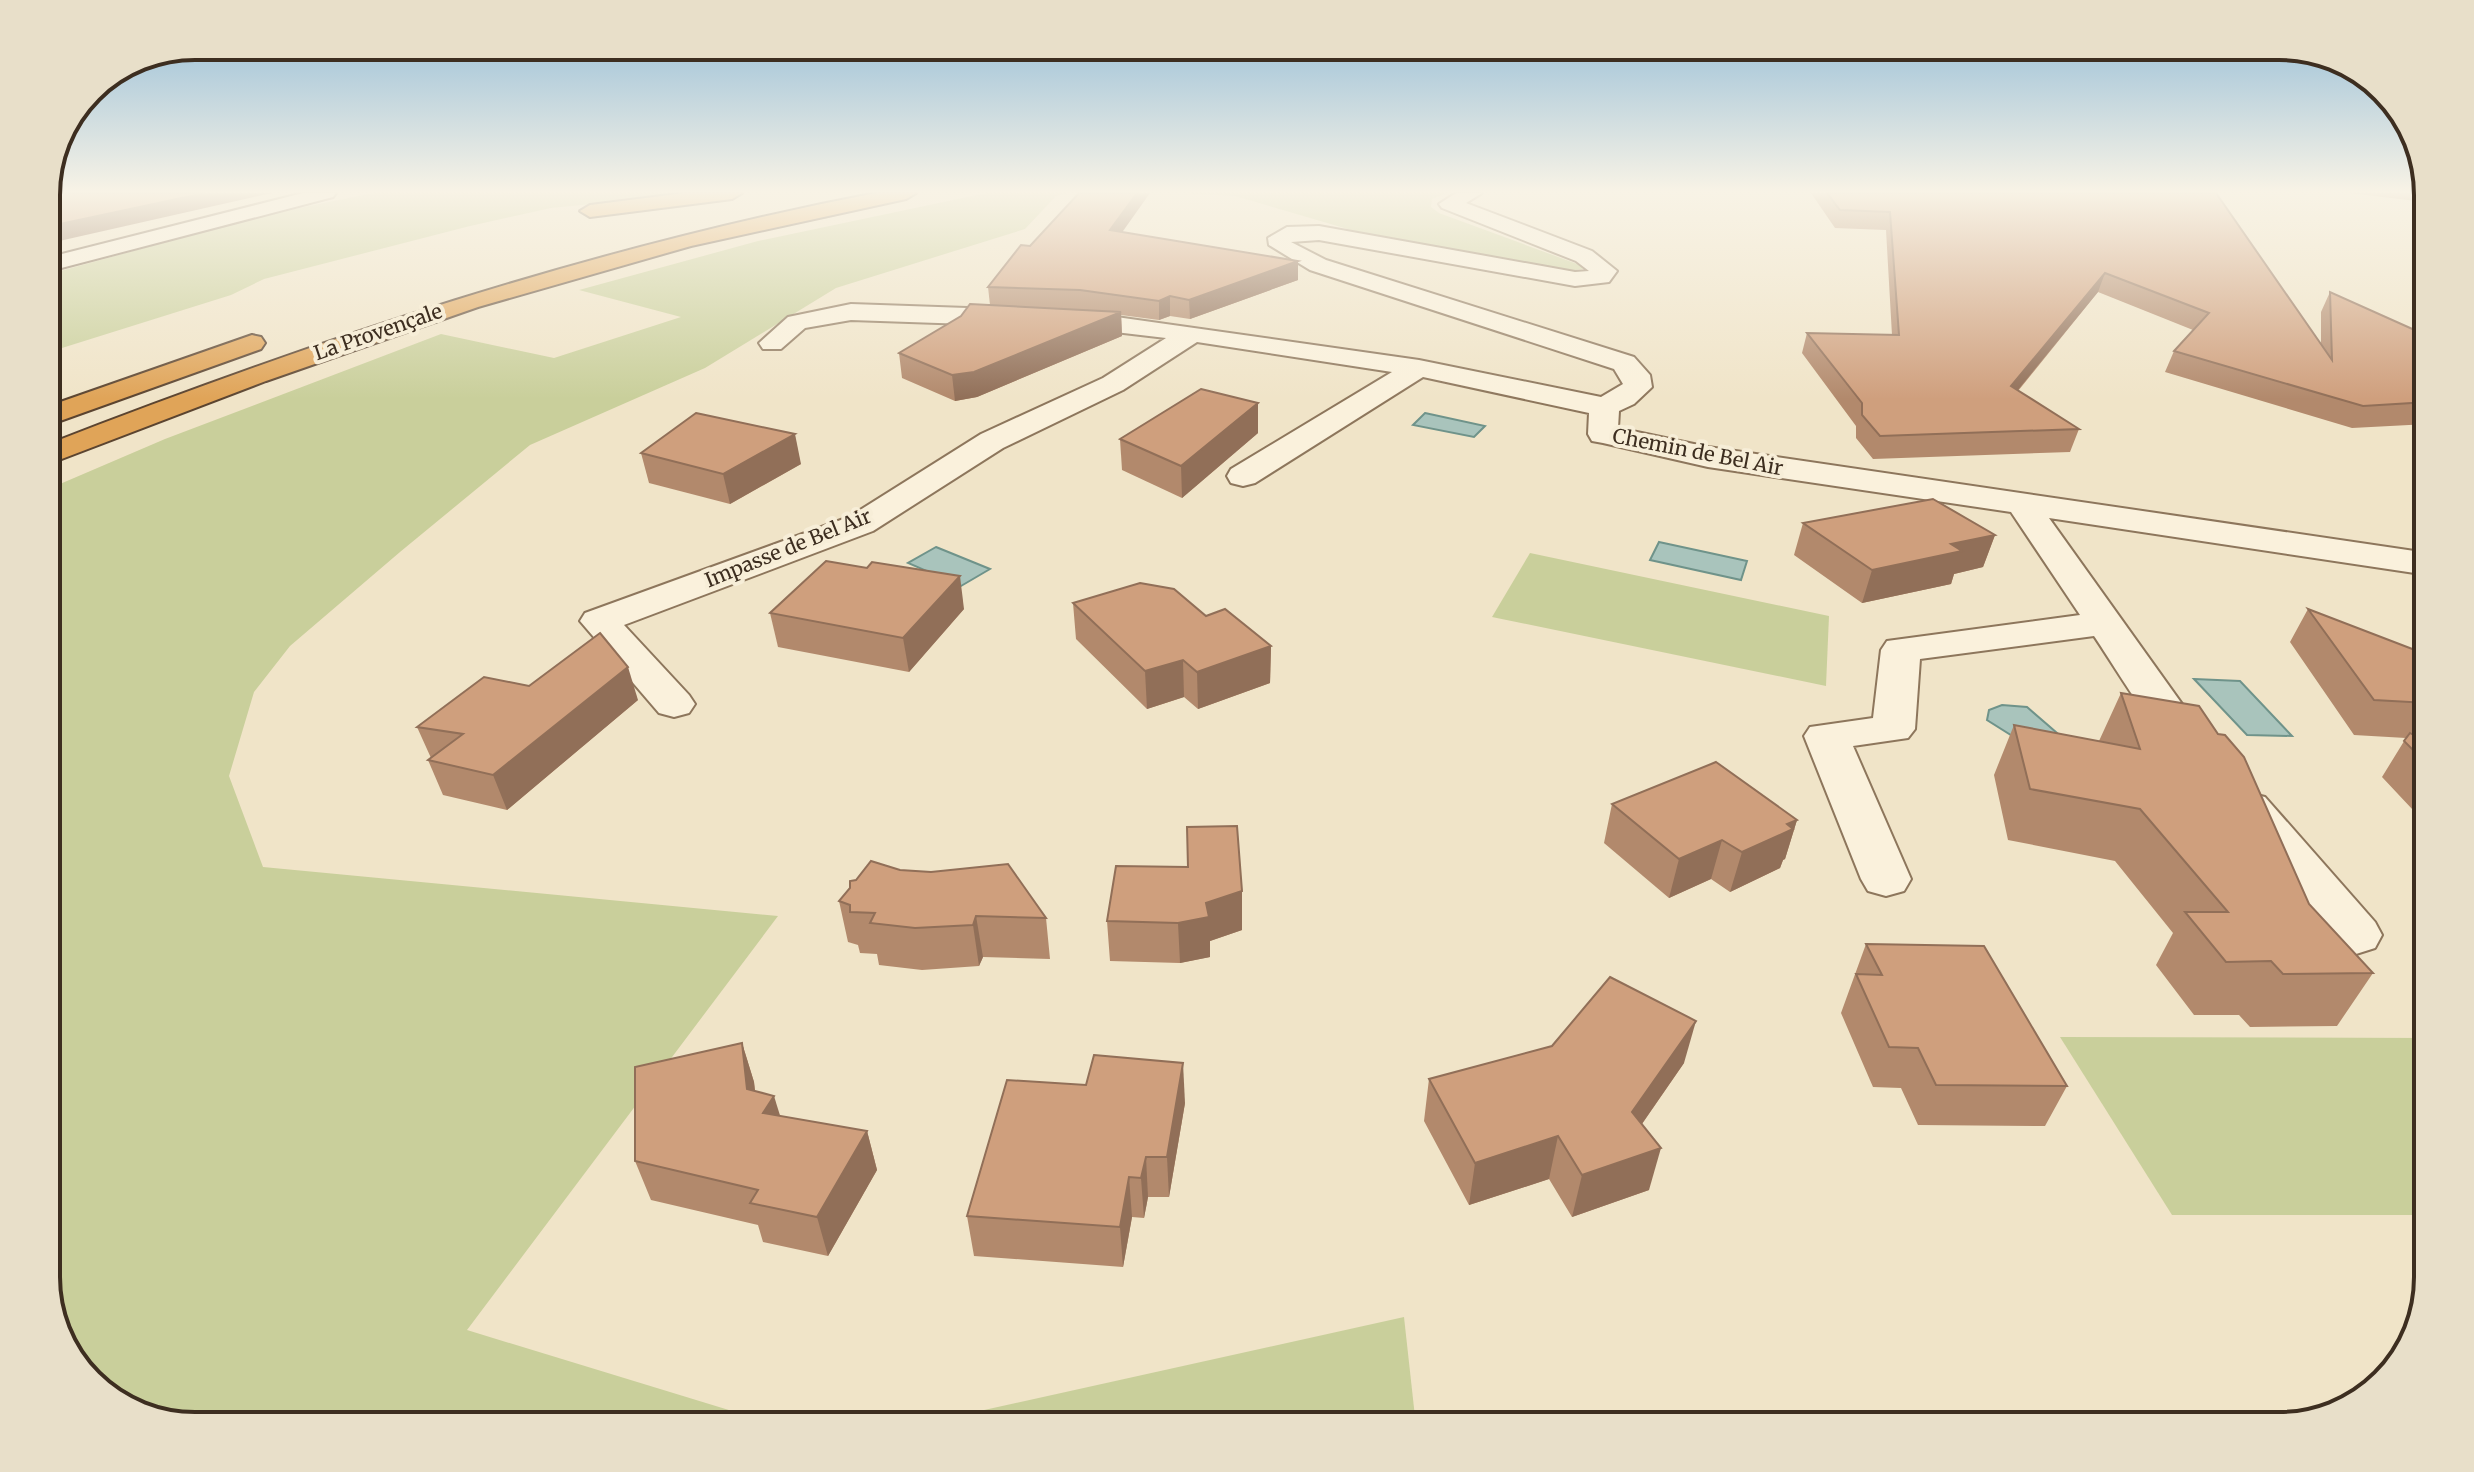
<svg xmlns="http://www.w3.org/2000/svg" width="2474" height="1472" font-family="Merriweather,serif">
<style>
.green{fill:#c9cf9b}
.water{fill:#a9c4bc;stroke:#6f938a;stroke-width:2}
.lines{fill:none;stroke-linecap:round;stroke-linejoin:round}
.street-casing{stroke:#8d765c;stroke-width:4}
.secondary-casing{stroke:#6f573f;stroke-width:4}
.highway-casing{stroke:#5b4430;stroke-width:4}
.street{fill:#faf1dc;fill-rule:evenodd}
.secondary{fill:#faf1dc;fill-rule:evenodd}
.highway{fill:#e0a458;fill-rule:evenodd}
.wall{fill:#b2896c}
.shaded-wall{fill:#916f58}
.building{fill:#cf9f7d;stroke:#916f58;stroke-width:2}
.labels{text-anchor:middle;stroke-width:8;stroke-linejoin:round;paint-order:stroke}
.far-street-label{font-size:20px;fill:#3d2e20;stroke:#f7eed8}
.rim{fill:none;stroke:#3d2e20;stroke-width:4}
</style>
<rect width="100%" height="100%" fill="#f0e4c8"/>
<g class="green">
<path d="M 373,193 L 701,193 L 551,208 L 470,226 L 264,279 L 231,295 L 46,353 L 46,275 L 260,216 Z"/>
<path d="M 986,193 L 1068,193 L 1056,196 L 1025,229 L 836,288 L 705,368 L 530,445 L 400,552 L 290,646 L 254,692 L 229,776 L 263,867 L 778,916 L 467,1330 L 781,1426 L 195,1426 L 120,1406 L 66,1352 L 46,1286 L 46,490 L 165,439 L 441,334 L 554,358 L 681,317 L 579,290 L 758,241 Z"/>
<path d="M 1183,193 L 1447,193 L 1432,199 L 1431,207 L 1439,213 L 1588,268 L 1569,271 L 1375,237 L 1235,196 Z"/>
<path d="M 1530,553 L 1829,616 L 1826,686 L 1492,617 Z"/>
<path d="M 2060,1037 L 2428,1038 L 2428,1215 L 2172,1215 Z"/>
<path d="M 1404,1317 L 1416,1426 L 912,1426 Z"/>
</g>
<g class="water">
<path d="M 1425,413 L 1485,426 L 1474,437 L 1413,425 Z"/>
<path d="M 1659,542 L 1747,561 L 1741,580 L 1650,560 Z"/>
<path d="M 936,547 L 990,569 L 961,586 L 908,563 Z"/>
<path d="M 2194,679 L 2240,681 L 2292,736 L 2247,735 Z"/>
<path d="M 2002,705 L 2027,707 L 2079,752 L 2044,756 L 1987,720 L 1989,710 Z"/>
</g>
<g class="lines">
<g class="street-casing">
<g id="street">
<path d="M 1456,193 L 1482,193 L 1466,203 L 1592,251 L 1617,271 L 1609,282 L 1575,286 L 1319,240 L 1291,242 L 1326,260 L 1634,357 L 1650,375 L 1652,387 L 1634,404 L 1619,411 L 1618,428 L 1708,447 L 2428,553 L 2428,575 L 2049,518 L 2182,704 L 2218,747 L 2212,756 C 2202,759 2191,762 2182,757 C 2162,746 2110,659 2094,636 L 1920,659 L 1915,729 L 1908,738 L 1853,746 L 1911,879 L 1904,891 L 1886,896 L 1868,891 L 1861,879 L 1804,736 L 1810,727 L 1873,718 L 1881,650 L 1887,641 L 2080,615 L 2011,512 L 1708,467 L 1603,443 L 1592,441 L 1588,434 L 1589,413 L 1423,377 L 1255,483 L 1243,486 L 1231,483 L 1227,476 L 1231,469 L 1392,372 L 1197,342 L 1123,390 L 1003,448 L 873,531 L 624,625 L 689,695 L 695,704 L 689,713 L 674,717 L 659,713 L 580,621 L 585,613 L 849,517 L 981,434 L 1103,378 L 1166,338 L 1081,328 L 851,320 L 805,328 L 781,349 L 763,349 L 759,343 L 788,317 L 851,304 L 1081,312 L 1419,360 L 1601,397 L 1623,384 L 1614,369 L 1310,270 L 1269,245 L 1268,238 L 1287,227 L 1319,226 L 1575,272 L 1589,271 L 1576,261 L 1442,208 L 1439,204 Z"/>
<path d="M 2248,793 L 2265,797 L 2375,922 L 2382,935 L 2375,948 L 2356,954 L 2337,948 L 2231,819 L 2224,808 L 2231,797 Z"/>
</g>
</g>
<g class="secondary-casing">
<path id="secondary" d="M 303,193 L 336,193 L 333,197 L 46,272 L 46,258 Z"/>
</g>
<g class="highway-casing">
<g id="highway">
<path d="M 685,193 L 742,193 L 732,199 L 590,217 L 580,211 L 590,205 Z"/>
<path d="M 876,193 L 916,193 L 906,199 L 691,246 L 478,307 L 266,381 L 46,465 L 46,445 C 317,340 590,248 876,193 Z"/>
<path d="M 252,335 L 261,337 L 265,343 L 261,349 L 46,426 L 46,407 Z"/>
</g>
</g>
<use href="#street" class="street"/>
<use href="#secondary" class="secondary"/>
<use href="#highway" class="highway"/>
</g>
<g class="wall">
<path d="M 1811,193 L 2216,193 L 2321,345 L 2321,312 L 2330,292 L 2428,336 L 2428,424 L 2352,428 L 2165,372 L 2174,351 L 2193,330 L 2098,292 L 2018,391 L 2079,429 L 2070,452 L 1873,459 L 1856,438 L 1856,426 L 1802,353 L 1807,333 L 1892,335 L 1886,230 L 1835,228 Z"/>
<path d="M 2350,193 L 2428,193 L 2428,194 L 2424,202 Z"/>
<path d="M 1122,232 L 1298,280 L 1190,319 L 1170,316 L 1159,320 L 1121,315 L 1122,336 L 977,397 L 955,401 L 902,378 L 899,353 L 990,305 L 988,287 L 1030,246 Z"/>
<path d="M 1258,433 L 1182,498 L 1122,470 L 1120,439 Z"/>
<path d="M 641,453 L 801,464 L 730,504 L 649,483 Z"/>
<path d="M 1803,523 L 1995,535 L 1983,567 L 1954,574 L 1951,584 L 1862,603 L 1794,555 Z"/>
<path d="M 867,568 L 964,609 L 909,672 L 778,647 L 770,613 Z"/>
<path d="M 1073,603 L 1206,616 L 1271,646 L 1270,683 L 1198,709 L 1184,697 L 1147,709 L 1076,639 Z"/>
<path d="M 2308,609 L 2428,655 L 2428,739 L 2420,739 L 2428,743 L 2428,826 L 2382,777 L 2406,738 L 2354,735 L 2290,642 Z"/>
<path d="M 529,686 L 638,700 L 507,810 L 443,795 L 428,760 L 431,758 L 417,727 Z"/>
<path d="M 2121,693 L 2309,904 L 2373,973 L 2337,1026 L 2250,1027 L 2239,1015 L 2194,1015 L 2156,965 L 2173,933 L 2115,861 L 2008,840 L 1994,775 L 2014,725 L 2099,741 Z"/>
<path d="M 1612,804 L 1797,820 L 1785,859 L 1783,860 L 1780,868 L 1730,892 L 1711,879 L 1669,898 L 1604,843 Z"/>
<path d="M 856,880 L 1046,918 L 1050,959 L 983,957 L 979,966 L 922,970 L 879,965 L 877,954 L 860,953 L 858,945 L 848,942 L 839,901 Z"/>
<path d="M 1242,891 L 1242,930 L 1210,941 L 1210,957 L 1180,963 L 1110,961 L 1107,921 Z"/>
<path d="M 1866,944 L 2067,1086 L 2045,1126 L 1918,1125 L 1901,1088 L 1873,1087 L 1841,1013 Z"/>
<path d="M 742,1043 L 754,1082 L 755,1091 L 780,1116 L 867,1131 L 877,1170 L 828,1256 L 763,1242 L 758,1225 L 651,1200 L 635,1161 Z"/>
<path d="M 1684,1063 L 1642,1124 L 1649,1190 L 1572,1217 L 1549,1179 L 1469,1205 L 1424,1121 L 1429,1079 Z"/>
<path d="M 1185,1103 L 1169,1197 L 1148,1197 L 1144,1218 L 1132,1217 L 1123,1267 L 974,1256 L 967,1216 Z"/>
</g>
<g class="shaded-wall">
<path d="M 205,193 L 272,193 L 46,244 L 46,227 Z"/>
<path d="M 1137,193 L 1150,193 L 1111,248 L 1110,230 Z"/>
<path d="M 1298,261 L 1298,280 L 1190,319 L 1189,300 Z"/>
<path d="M 2105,273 L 2098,292 L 2003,408 L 2011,386 Z"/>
<path d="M 1170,296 L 1170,316 L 1159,320 L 1159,301 Z"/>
<path d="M 1121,312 L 1122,336 L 977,397 L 955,401 L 952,375 Z"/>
<path d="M 1258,403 L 1258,433 L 1182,498 L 1181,466 Z"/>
<path d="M 795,434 L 801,464 L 730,504 L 723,474 Z"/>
<path d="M 1995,535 L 1983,567 L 1954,574 L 1951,584 L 1862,603 L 1872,570 L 1951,544 Z"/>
<path d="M 960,576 L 964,609 L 909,672 L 903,638 Z"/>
<path d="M 1271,646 L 1270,683 L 1198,709 L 1197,672 Z"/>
<path d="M 1183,660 L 1184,697 L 1147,709 L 1145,671 Z"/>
<path d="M 628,667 L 638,700 L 507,810 L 493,775 Z"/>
<path d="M 1797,820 L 1785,859 L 1783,860 L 1780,868 L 1730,892 L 1742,852 L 1787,824 Z"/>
<path d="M 1722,840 L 1711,879 L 1669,898 L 1679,859 Z"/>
<path d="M 1242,891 L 1242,930 L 1210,941 L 1210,957 L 1180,963 L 1178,923 L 1206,903 Z"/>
<path d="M 976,916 L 983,957 L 979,966 L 973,925 Z"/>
<path d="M 1696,1021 L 1684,1063 L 1621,1154 L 1632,1112 Z"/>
<path d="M 742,1043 L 754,1082 L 759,1128 L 747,1089 Z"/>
<path d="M 1183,1063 L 1185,1103 L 1169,1197 L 1167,1157 Z"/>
<path d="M 774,1096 L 786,1135 L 763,1113 Z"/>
<path d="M 867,1131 L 877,1170 L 828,1256 L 817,1217 Z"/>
<path d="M 1558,1136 L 1549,1179 L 1469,1205 L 1475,1163 Z"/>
<path d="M 1661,1148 L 1649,1190 L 1572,1217 L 1582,1175 Z"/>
<path d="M 1146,1157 L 1148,1197 L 1144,1218 L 1141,1178 Z"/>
<path d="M 1129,1177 L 1132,1217 L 1123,1267 L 1120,1227 Z"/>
</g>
<g class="building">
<path d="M 46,193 L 205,193 L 46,227 Z"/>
<path d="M 1079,193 L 1137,193 L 1110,230 L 1298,261 L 1189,300 L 1170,296 L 1159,301 L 1080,290 L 988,287 L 1021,245 L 1030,246 Z"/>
<path d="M 1827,193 L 2216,193 L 2332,360 L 2330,292 L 2428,336 L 2428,402 L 2363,406 L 2174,351 L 2209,313 L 2105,273 L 2011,386 L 2079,429 L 1880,436 L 1862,415 L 1862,403 L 1807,333 L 1899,335 L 1890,212 L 1840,210 Z"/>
<path d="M 970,304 L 1121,312 L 974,372 L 952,375 L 899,353 L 961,316 Z"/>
<path d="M 1201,389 L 1258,403 L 1181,466 L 1120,439 Z"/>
<path d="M 696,413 L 795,434 L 723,474 L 641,453 Z"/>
<path d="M 1933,499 L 1995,535 L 1951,544 L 1962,551 L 1872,570 L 1803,523 Z"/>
<path d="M 826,561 L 867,568 L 872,562 L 960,576 L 903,638 L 770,613 Z"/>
<path d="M 1140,583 L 1174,589 L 1206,616 L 1225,609 L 1271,646 L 1197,672 L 1183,660 L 1145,671 L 1073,603 Z"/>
<path d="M 2308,609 L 2428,655 L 2428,703 L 2374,700 Z"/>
<path d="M 600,633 L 628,667 L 493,775 L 428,760 L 463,734 L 417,727 L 484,677 L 529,686 Z"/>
<path d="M 2121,693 L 2199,706 L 2218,734 L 2225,735 L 2244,757 L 2309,904 L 2373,973 L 2283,974 L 2271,961 L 2226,962 L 2185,912 L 2228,912 L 2140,809 L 2030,789 L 2014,725 L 2140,749 Z"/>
<path d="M 2410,733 L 2428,743 L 2428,765 L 2404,741 Z"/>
<path d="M 1716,762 L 1797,820 L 1787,824 L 1793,829 L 1742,852 L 1722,840 L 1679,859 L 1612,804 Z"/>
<path d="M 1237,826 L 1242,891 L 1206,903 L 1209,917 L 1178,923 L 1107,921 L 1116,866 L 1188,867 L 1187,827 Z"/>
<path d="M 871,861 L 900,870 L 931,872 L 1008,864 L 1046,918 L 976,916 L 973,925 L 915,928 L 870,923 L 875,913 L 850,912 L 850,905 L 839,901 L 850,888 L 850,881 L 856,880 Z"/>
<path d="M 1866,944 L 1984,946 L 2067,1086 L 1936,1085 L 1918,1048 L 1889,1047 L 1856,974 L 1882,975 Z"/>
<path d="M 1610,977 L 1696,1021 L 1632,1112 L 1661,1148 L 1582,1175 L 1558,1136 L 1475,1163 L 1429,1079 L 1552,1046 Z"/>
<path d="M 742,1043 L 747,1089 L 774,1096 L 763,1113 L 867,1131 L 817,1217 L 750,1203 L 758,1190 L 635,1161 L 635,1067 Z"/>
<path d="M 1094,1055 L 1183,1063 L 1167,1157 L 1146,1157 L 1141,1178 L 1129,1177 L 1120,1227 L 967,1216 L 1007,1080 L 1086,1085 Z"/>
</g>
<linearGradient id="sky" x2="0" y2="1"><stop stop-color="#8fbad6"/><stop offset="0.48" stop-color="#f8f3e6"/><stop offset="1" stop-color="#f8f3e6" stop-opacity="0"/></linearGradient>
<rect width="2474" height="399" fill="url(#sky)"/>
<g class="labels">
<g class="far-street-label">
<text transform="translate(378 332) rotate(-19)" y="7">La Provençale</text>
<text transform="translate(1698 452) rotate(11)" y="7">Chemin de Bel Air</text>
<text transform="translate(788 548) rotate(-22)" y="7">Impasse de Bel Air</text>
</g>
</g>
<path d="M0 0H2474V1472H0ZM195 60H2279A135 135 0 0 1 2414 195V1277A135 135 0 0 1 2279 1412H195A135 135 0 0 1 60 1277V195A135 135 0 0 1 195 60Z" fill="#e8dfc9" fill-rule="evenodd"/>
<path class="rim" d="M195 60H2279A135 135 0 0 1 2414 195V1277A135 135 0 0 1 2279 1412H195A135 135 0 0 1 60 1277V195A135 135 0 0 1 195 60Z"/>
</svg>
